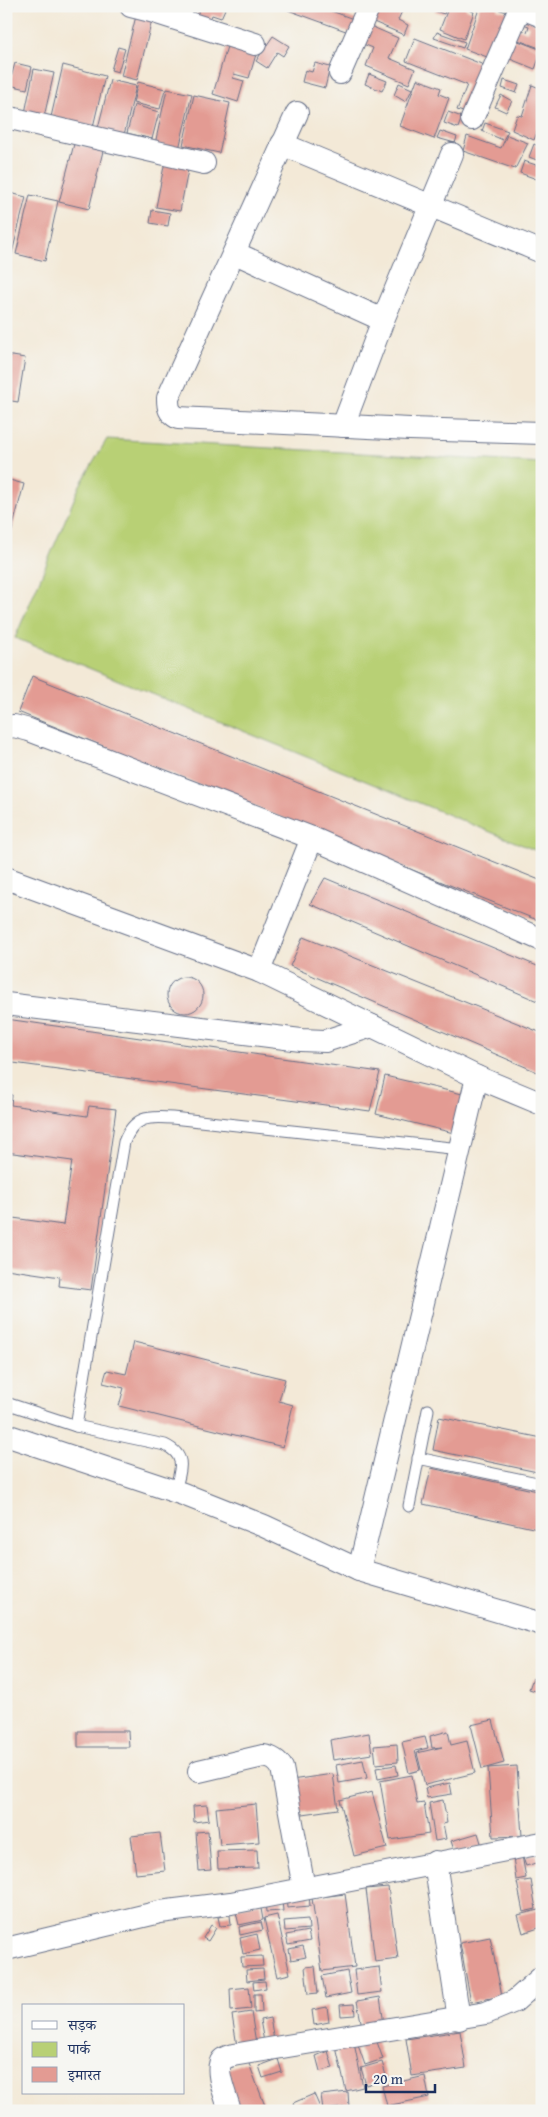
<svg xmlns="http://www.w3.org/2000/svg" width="548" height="2117" font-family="'Gentium Book Plus','Noto Serif Devanagari',serif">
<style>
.green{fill:#b8d075;stroke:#6a806a}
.building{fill:#e39b93}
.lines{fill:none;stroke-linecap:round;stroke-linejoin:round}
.lane-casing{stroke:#677088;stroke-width:13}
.street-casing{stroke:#677088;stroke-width:24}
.lane{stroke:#fff;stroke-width:11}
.street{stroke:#fff;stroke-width:22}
</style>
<rect width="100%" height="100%" fill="#f6f6f2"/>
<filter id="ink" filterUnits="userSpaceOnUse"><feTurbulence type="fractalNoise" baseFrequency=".02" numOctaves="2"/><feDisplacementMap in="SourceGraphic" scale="10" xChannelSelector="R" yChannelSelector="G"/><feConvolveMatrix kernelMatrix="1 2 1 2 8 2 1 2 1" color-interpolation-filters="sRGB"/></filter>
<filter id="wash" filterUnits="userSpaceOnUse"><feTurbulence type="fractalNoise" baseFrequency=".0096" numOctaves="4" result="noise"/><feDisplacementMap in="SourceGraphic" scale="20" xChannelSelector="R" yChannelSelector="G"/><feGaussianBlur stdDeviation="1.12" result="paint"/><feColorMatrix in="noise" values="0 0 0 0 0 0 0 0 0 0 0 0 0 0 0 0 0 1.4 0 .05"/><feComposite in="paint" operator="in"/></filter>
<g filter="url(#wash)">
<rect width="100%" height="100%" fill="#f3e9d7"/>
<path class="green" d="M 107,439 L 542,463 L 542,853 L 15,638 L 80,485 Z"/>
<g id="blocks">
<g class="building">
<path d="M 201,6 L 211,8 L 211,6 L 220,6 L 225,9 L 221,18 L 212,15 L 209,22 L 196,17 Z"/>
<path d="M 290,6 L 324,6 L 323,8 L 359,21 L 354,34 L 288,10 Z"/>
<path d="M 375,6 L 398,6 L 403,9 L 398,20 L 408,25 L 404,35 L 369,20 Z"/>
<path d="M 436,6 L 447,6 L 444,14 L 435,11 Z"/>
<path d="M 449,6 L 466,6 L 465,8 L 474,12 L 464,39 L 440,29 Z"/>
<path d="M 480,6 L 498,6 L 497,9 L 511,13 L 490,58 L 465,49 Z"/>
<path d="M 136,16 L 152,20 L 137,80 L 121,76 Z"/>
<path d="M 526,18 L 542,28 L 542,49 L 510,37 L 514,27 L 527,32 L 529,26 L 523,24 Z"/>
<path d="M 366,24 L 398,38 L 389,58 L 415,69 L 409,84 L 366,66 L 373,48 L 358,42 Z"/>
<path d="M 437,32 L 465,42 L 463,48 L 434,38 Z"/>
<path d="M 273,36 L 289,46 L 283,56 L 277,52 L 267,68 L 256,61 Z"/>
<path d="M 415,38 L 484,65 L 466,113 L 457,110 L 467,85 L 406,61 Z"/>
<path d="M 513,39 L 542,50 L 535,69 L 505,57 Z"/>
<path d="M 228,43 L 257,51 L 249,78 L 234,74 L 233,78 L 244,81 L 238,102 L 213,94 Z"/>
<path d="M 118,47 L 125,49 L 118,72 L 111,70 Z"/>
<path d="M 15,63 L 32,67 L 27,89 L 9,85 Z"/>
<path d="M 315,63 L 330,67 L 325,88 L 302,82 L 305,70 L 312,72 Z"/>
<path d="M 63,65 L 105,76 L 93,127 L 51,117 Z"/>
<path d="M 34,69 L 54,73 L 44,117 L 25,113 Z"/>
<path d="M 369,74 L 387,81 L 382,91 L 365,84 Z"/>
<path d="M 417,79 L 441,88 L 439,94 L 449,98 L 434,139 L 400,126 Z"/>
<path d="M 110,80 L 136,86 L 123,139 L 97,132 Z"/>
<path d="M 504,80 L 519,85 L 516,93 L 502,88 Z"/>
<path d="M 138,82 L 165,89 L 160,109 L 133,103 Z"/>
<path d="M 399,83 L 412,89 L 406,102 L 394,95 Z"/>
<path d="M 532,85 L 542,89 L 542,119 L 534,140 L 512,130 L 517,115 L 522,116 Z"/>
<path d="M 167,89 L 192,94 L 179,149 L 155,144 Z"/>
<path d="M 194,95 L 230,103 L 219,153 L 183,145 Z"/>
<path d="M 501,95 L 512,101 L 506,112 L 495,107 Z"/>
<path d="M 134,105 L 159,112 L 152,139 L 127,133 Z"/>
<path d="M 448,112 L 462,117 L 458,128 L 444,123 Z"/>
<path d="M 485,123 L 508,131 L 503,140 L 482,131 Z"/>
<path d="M 440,131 L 457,137 L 455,143 L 437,138 Z"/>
<path d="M 507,135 L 528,143 L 515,169 L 463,151 L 467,136 L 501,148 Z"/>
<path d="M 74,144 L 103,151 L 89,209 L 59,202 Z"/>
<path d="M 534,144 L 542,148 L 542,162 L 529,157 Z"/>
<path d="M 165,161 L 189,165 L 180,211 L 156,207 Z"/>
<path d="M 524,161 L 542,167 L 542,181 L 520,173 Z"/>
<path d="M 6,192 L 26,197 L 11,257 L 6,256 Z"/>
<path d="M 30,195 L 58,201 L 45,261 L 16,254 Z"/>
<path d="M 152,210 L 170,213 L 168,226 L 150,223 Z"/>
<path d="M 6,355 L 25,358 L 18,402 L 6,400 Z"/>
<path d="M 6,479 L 24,484 L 7,549 L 6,549 Z"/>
<path d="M 32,676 L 542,881 L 542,922 L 18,712 Z"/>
<path d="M 325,878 L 542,968 L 542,1003 L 310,904 Z"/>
<path d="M 303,937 L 542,1033 L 542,1074 L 290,966 Z"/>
<circle cx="185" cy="995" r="18"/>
<path d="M 6,1019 L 380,1072 L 370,1111 L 6,1062 Z"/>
<path d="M 385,1076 L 471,1096 L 462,1135 L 376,1114 Z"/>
<path d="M 6,1094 L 12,1095 L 11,1105 L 87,1116 L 89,1106 L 116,1109 L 91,1290 L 59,1286 L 60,1277 L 6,1269 L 6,1217 L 63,1225 L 72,1161 L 6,1152 Z"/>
<path d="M 134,1342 L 285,1379 L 279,1401 L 293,1405 L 283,1447 L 119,1406 L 124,1388 L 103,1383 L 107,1370 L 126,1374 Z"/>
<path d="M 439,1417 L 542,1438 L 542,1473 L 433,1450 Z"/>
<path d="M 431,1468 L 542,1492 L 542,1530 L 423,1504 Z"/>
<path d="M 533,1678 L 542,1680 L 542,1693 L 529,1689 Z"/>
<path d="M 493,1720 L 504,1763 L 482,1769 L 471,1725 Z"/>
<path d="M 78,1731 L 128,1731 L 129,1747 L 78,1747 Z"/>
<path d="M 448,1731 L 451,1745 L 467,1741 L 475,1773 L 425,1785 L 417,1753 L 442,1747 L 432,1748 L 430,1736 Z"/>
<path d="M 369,1733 L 372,1754 L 333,1760 L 330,1740 Z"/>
<path d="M 425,1737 L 428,1748 L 415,1751 L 420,1770 L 409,1773 L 402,1742 Z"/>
<path d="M 397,1744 L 398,1762 L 376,1764 L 374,1746 Z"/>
<path d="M 363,1760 L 367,1778 L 339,1783 L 336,1765 Z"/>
<path d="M 396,1765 L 398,1775 L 378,1779 L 376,1768 Z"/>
<path d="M 517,1766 L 522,1836 L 493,1837 L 488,1768 Z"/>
<path d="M 333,1774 L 338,1809 L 296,1815 L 291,1780 Z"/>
<path d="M 412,1775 L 417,1804 L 424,1803 L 429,1834 L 390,1840 L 380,1781 Z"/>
<path d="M 450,1783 L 452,1794 L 427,1798 L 425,1788 Z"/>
<path d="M 372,1792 L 387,1848 L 354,1856 L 340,1800 Z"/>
<path d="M 443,1800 L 447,1823 L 443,1824 L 446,1839 L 435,1841 L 429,1803 Z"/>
<path d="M 256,1804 L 259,1842 L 220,1845 L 216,1808 Z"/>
<path d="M 207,1805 L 209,1820 L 194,1822 L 193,1806 Z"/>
<path d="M 208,1831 L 211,1870 L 199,1871 L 196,1832 Z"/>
<path d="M 160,1833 L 165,1871 L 136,1874 L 131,1836 Z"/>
<path d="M 478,1833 L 482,1846 L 455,1853 L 451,1841 Z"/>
<path d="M 257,1850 L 258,1868 L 218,1869 L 217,1851 Z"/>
<path d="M 536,1854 L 539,1862 L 526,1866 L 523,1858 Z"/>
<path d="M 522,1855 L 526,1878 L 516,1880 L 513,1857 Z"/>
<path d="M 531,1880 L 536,1909 L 523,1912 L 517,1882 Z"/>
<path d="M 388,1887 L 398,1959 L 375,1962 L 366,1889 Z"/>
<path d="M 309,1893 L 310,1906 L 287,1908 L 286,1896 Z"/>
<path d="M 345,1894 L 355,1967 L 322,1971 L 312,1898 Z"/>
<path d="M 282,1900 L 283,1911 L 266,1912 L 265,1901 Z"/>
<path d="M 260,1903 L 263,1920 L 239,1925 L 235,1908 Z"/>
<path d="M 542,1909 L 542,1927 L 523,1933 L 518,1915 Z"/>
<path d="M 230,1915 L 231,1925 L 220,1926 L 218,1917 Z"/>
<path d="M 277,1915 L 290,1974 L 277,1977 L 264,1918 Z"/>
<path d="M 308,1919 L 309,1929 L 285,1931 L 284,1921 Z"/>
<path d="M 261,1922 L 263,1930 L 240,1935 L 239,1927 Z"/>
<path d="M 211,1925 L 216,1928 L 208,1941 L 203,1938 Z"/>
<path d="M 308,1931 L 310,1941 L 288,1945 L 286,1935 Z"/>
<path d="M 257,1934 L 260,1950 L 243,1954 L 240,1938 Z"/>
<path d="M 490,1937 L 502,1996 L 471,2002 L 460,1943 Z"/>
<path d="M 303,1946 L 306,1957 L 291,1960 L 289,1949 Z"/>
<path d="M 262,1956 L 263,1966 L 242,1967 L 241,1957 Z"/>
<path d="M 315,1966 L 318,1993 L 308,1994 L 305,1967 Z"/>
<path d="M 379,1967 L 382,1992 L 357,1995 L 354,1970 Z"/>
<path d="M 263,1969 L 264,1979 L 247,1981 L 246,1970 Z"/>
<path d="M 347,1971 L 351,1993 L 326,1998 L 322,1976 Z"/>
<path d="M 265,1981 L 266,1988 L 254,1990 L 253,1982 Z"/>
<path d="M 249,1987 L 251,2009 L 231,2011 L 230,1989 Z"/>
<path d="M 254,1994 L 261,1994 L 262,2012 L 254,2013 Z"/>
<path d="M 380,1997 L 384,2024 L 362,2027 L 357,2001 Z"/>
<path d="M 354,2004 L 355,2015 L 341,2016 L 340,2005 Z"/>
<path d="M 327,2007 L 329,2022 L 314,2025 L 312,2010 Z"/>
<path d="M 251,2012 L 256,2043 L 237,2046 L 232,2015 Z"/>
<path d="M 270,2018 L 274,2040 L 264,2042 L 260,2020 Z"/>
<path d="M 460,2031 L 466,2068 L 412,2076 L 406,2039 Z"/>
<path d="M 376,2039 L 383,2059 L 365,2065 L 358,2045 Z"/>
<path d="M 354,2043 L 363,2087 L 346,2091 L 336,2047 Z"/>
<path d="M 328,2051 L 333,2068 L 320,2071 L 316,2056 Z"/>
<path d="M 278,2059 L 282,2072 L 263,2078 L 259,2066 Z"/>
<path d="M 248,2061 L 267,2111 L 237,2111 L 222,2071 Z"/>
<path d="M 382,2062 L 387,2079 L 366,2085 L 361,2068 Z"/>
<path d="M 425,2076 L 429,2097 L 387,2106 L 382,2086 Z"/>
<path d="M 348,2092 L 349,2107 L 323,2110 L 321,2095 Z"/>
<path d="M 314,2094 L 321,2110 L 296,2111 L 293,2103 Z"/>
</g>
</g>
</g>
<g filter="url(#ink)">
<use href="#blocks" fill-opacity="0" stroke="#677088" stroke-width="1"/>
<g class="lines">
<g class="lane-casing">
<g id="lane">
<path d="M 6,1403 L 76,1426 L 165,1445 C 188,1456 180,1471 175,1491"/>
<path d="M 76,1426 L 124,1142 C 134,1117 147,1116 172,1118 L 460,1149"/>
<path d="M 418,1458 L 542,1484"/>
<path d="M 409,1506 L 428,1410"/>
</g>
</g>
<g class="street-casing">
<g id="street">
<path d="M 131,6 L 151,11 L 255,44"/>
<path d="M 517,6 L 542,16"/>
<path d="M 340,73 L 369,6"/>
<path d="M 297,113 L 168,398 C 168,408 169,413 178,418 L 410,429 L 542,433"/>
<path d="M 6,117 L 204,163"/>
<path d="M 472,119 L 520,8"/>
<path d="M 282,144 L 542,252"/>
<path d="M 235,253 L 383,320"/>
<path d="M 343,426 L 383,320 L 452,154"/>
<path d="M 6,727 L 14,726 L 29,730 L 312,838 L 542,940"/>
<path d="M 6,878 L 259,971 L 477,1077 L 542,1104"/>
<path d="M 259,971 L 312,838"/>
<path d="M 6,1004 L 301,1040 L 325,1041 L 372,1026"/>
<path d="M 6,1435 L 183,1494 L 264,1526 L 359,1570 L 542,1624"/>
<path d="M 359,1570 L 477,1077"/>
<path d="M 199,1771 L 263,1756 C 272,1757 277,1760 282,1768 L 304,1888"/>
<path d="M 435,1862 L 459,2019"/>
<path d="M 6,1949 L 160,1912 L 231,1903 L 542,1843"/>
<path d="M 230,2111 C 227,2099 214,2070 222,2060 C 225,2057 230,2056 233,2055 L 486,2013 L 515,2001 L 542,1977"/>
</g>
</g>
<use href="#lane" class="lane"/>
<use href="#street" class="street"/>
</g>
</g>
<rect width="548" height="2117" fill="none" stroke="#f6f6f2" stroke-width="25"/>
<rect x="22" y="2004" width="162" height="90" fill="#f6f6f2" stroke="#9ea6b7"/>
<rect x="32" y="2021" width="25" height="8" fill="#ffffff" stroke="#9ea6b7"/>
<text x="68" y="2030" font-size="15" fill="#1b2f5e">सड़क</text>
<rect x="32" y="2042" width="25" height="15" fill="#b8d075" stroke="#9ea6b7"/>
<text x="68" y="2054" font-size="15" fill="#1b2f5e">पार्क</text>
<rect x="32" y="2067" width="25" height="15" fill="#e39b93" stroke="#9ea6b7"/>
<text x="68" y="2080" font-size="15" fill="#1b2f5e">इमारत</text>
<path d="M366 2084v8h69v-8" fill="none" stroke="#1b2f5e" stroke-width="2.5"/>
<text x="373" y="2084" font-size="15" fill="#1b2f5e" stroke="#f6f6f2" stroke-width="4" paint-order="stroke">20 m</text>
</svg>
